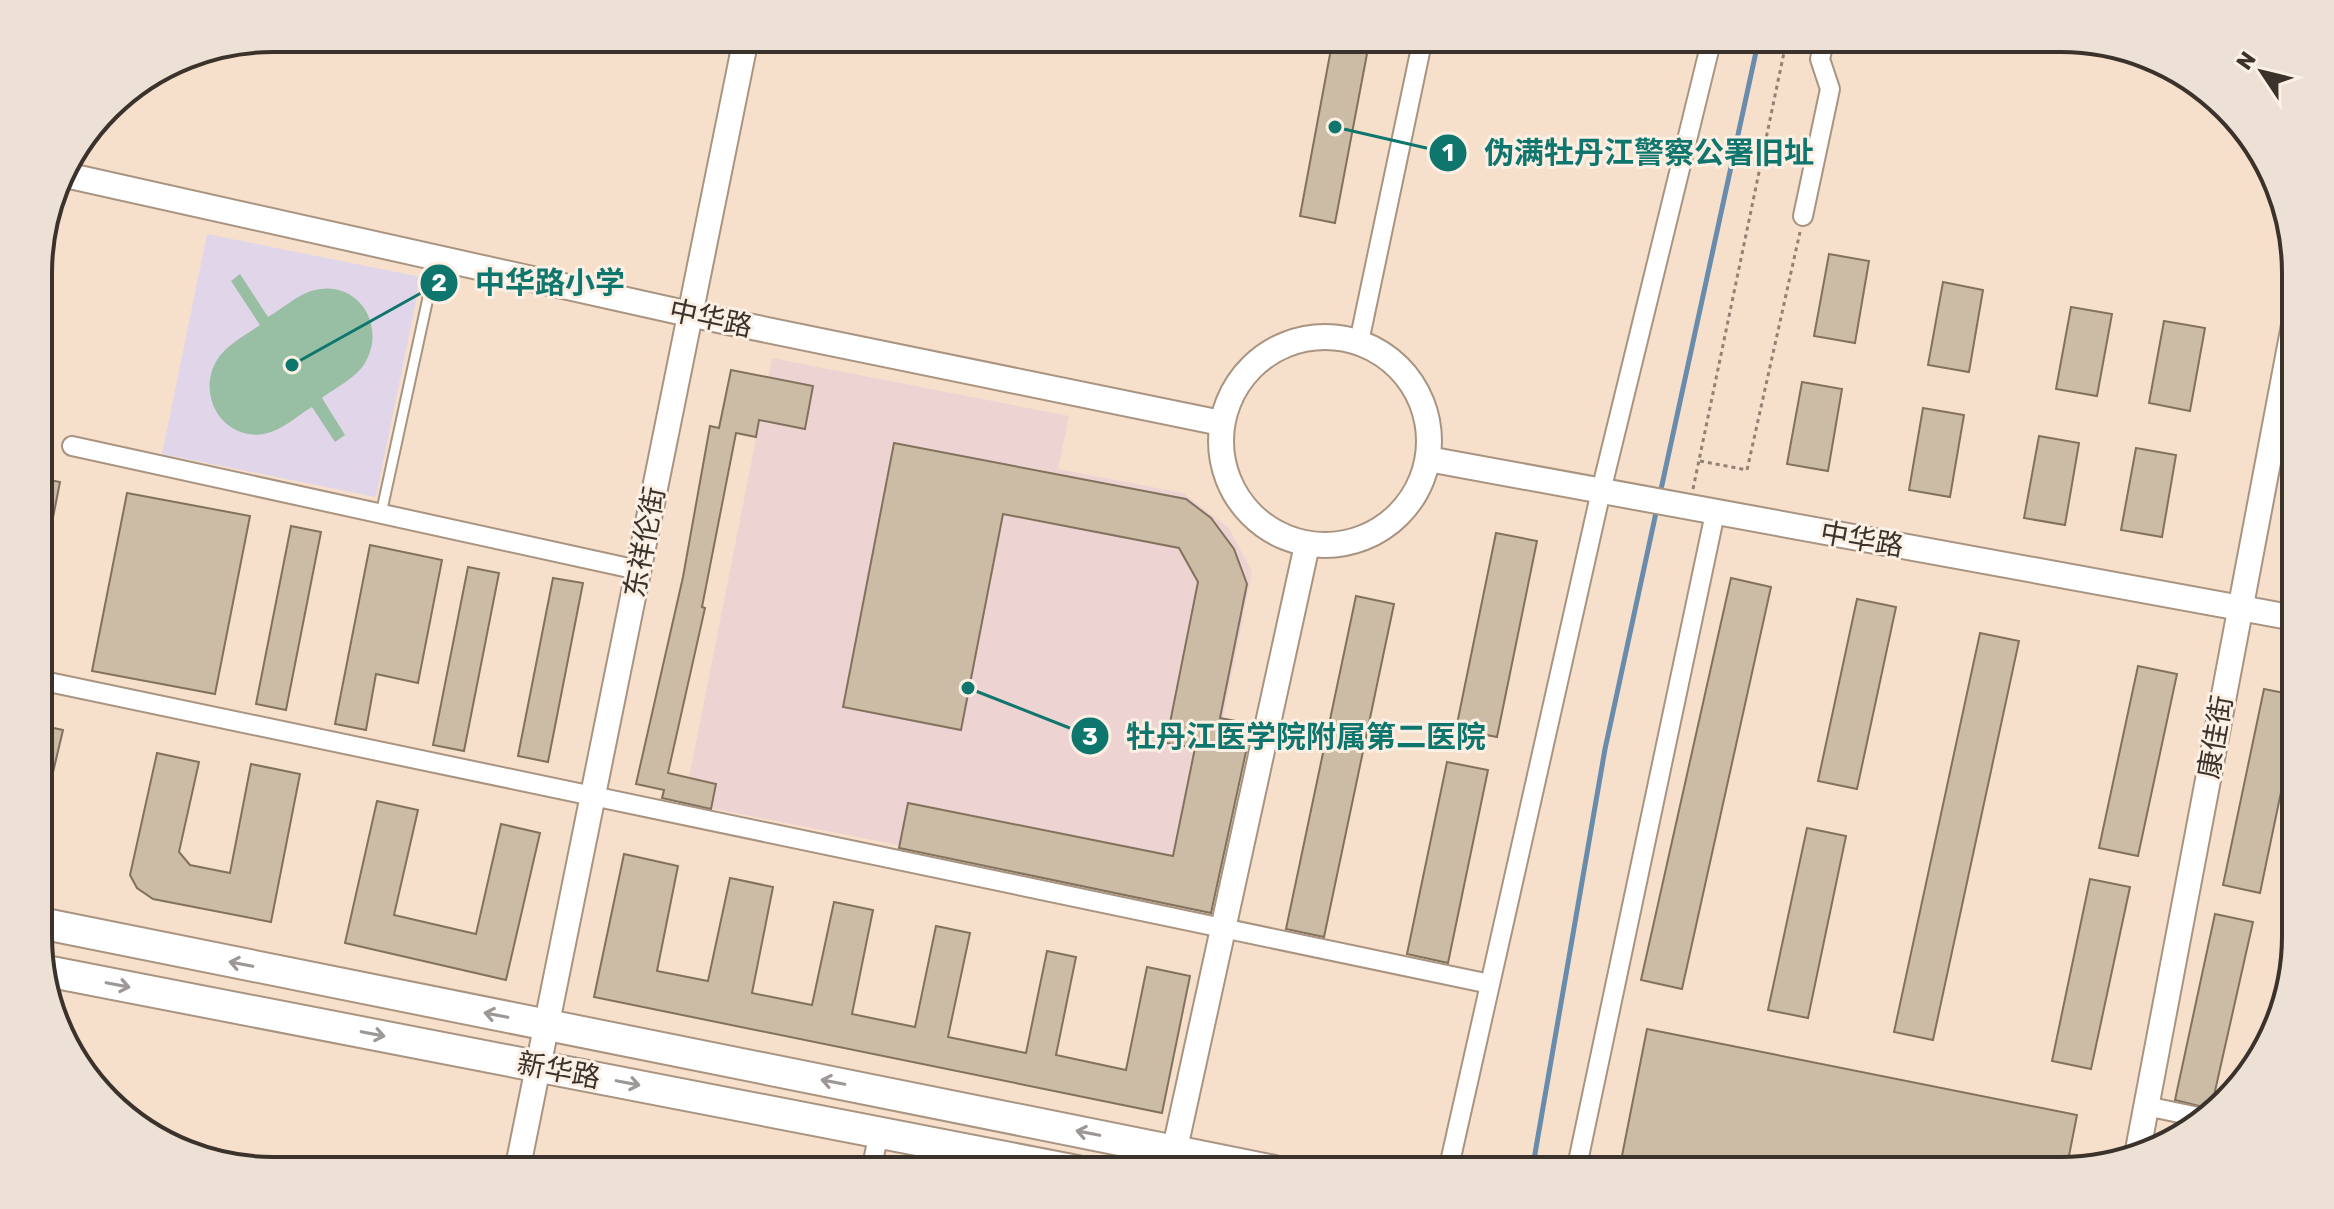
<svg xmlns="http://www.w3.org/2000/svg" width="2334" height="1209" font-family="Rubik,'Noto Sans SC',sans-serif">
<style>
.education{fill:#e1d5e9}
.medical{fill:#eed3d3}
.green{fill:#98bfa3}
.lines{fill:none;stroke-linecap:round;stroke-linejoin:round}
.stream{stroke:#698cac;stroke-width:5}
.building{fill:#ccbba5;stroke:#81725e;stroke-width:2}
.service-casing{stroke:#a89481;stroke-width:13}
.minor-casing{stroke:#a89481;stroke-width:22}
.tertiary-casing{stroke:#a89481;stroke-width:28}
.primary-casing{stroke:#a89481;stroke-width:34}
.path{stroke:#918275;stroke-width:3;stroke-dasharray:4 4;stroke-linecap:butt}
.service{stroke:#fff;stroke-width:9}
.minor{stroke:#fff;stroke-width:18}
.tertiary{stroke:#fff;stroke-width:24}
.primary{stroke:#fff;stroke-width:30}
.oneway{stroke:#9d9895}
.labels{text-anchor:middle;stroke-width:6;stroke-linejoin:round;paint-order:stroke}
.street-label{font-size:28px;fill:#3b322b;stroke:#fcefe3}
.rim{fill:none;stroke:#3b322b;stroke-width:4}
.leader{fill:none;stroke:#0f766e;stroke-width:3}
.callout-dot{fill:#0f766e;stroke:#fcefe3;stroke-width:3}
.mark-label{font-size:24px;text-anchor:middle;font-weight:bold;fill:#fff}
.callout-label{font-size:30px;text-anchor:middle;font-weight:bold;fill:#0f766e;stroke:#fcefe3;stroke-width:6;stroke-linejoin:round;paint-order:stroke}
</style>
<rect width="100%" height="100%" fill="#f6e0cc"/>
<path class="education" d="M 207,234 L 421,277 L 376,497 L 162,454 Z"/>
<path class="medical" d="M 772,358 L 1069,416 L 1058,469 L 1183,493 L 1229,528 L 1252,572 L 1187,902 L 684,803 Z"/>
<path class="green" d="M 240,274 L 268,317 C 282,309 296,296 311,291 C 355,277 388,323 365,363 C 356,378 335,388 322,398 L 345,435 L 335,442 L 312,407 C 297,416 281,431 264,434 C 222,441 196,394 217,360 C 226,345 246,335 260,325 L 231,281 Z"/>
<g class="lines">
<g class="stream">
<path d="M 1660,494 L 1759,38"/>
<path d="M 1532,1171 L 1605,749 L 1657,508"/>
</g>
</g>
<g class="building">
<path d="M 1333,38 L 1370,38 L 1335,223 L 1300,216 Z"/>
<path d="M 1829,254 L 1869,261 L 1855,343 L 1814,336 Z"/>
<path d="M 1943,282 L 1983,290 L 1969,372 L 1928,365 Z"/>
<path d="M 2071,307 L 2112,314 L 2097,396 L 2056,389 Z"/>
<path d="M 2164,321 L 2205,328 L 2190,411 L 2149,403 Z"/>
<path d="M 731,370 L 813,386 L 805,429 L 759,420 L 756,437 L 736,433 L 702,607 L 705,608 L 668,773 L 716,784 L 711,809 L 662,798 L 664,790 L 636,784 L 683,577 L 710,426 L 719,428 Z"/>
<path d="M 1802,382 L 1842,389 L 1828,471 L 1787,464 Z"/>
<path d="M 1923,408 L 1964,415 L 1950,497 L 1909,490 Z"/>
<path d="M 2039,436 L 2079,443 L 2065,525 L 2024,518 Z"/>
<path d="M 894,443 L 1186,499 L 1211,518 L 1234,549 L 1247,584 L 1220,718 L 1252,724 L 1211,913 L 899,848 L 908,803 L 1173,856 L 1195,748 L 1166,743 L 1198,582 L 1179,548 L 1003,514 L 961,730 L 843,707 Z"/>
<path d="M 2136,448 L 2176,455 L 2162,537 L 2121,530 Z"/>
<path d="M 39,478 L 60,482 L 46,553 L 39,552 Z"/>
<path d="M 127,493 L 250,516 L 215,694 L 92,671 Z"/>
<path d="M 291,526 L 321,532 L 286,710 L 256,704 Z"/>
<path d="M 1496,533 L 1537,541 L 1497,737 L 1456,729 Z"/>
<path d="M 370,545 L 442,560 L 418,683 L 376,674 L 366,730 L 335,724 Z"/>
<path d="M 468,567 L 499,573 L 464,751 L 433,745 Z"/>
<path d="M 553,578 L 583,583 L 548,762 L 518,756 Z"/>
<path d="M 1731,578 L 1771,587 L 1682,989 L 1641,980 Z"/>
<path d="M 1356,596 L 1394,604 L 1324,937 L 1286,929 Z"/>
<path d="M 1857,599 L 1896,607 L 1857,789 L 1818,781 Z"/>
<path d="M 1980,633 L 2019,641 L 1933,1040 L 1894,1032 Z"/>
<path d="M 2138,666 L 2177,674 L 2138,856 L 2099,848 Z"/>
<path d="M 2264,689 L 2295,695 L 2295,725 L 2260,893 L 2223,885 Z"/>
<path d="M 40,725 L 63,730 L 45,806 L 40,805 Z"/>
<path d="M 157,753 L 199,762 L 179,852 L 190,865 L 230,873 L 251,764 L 300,774 L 271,922 L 153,899 L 137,888 L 130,875 Z"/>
<path d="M 1447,762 L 1488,770 L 1448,963 L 1407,954 Z"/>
<path d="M 377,801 L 418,810 L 394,915 L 476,934 L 501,824 L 540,833 L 506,980 L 345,943 Z"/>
<path d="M 1807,828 L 1846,836 L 1808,1018 L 1768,1010 Z"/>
<path d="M 624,854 L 678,866 L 657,971 L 708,981 L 730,878 L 773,887 L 752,993 L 812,1005 L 834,902 L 873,910 L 852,1014 L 915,1027 L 936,926 L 970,933 L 948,1037 L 1026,1053 L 1047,951 L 1076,957 L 1056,1055 L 1126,1070 L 1147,967 L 1190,976 L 1162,1113 L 594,997 Z"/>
<path d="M 2090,879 L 2130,887 L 2091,1069 L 2052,1061 Z"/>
<path d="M 2215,914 L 2253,922 L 2211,1109 L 2175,1100 Z"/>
<path d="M 1647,1029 L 2077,1115 L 2066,1171 L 1619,1171 Z"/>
</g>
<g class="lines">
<g class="service-casing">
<path id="service" d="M 381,514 L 436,261"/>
</g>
<g class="minor-casing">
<g id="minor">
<path d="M 1803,216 L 1830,89 L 1820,59 L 1825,38"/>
<path d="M 1359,342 L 1423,38"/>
<path d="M 72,446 L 638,570"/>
<path d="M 39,680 L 1490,984"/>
<path d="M 2146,1106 L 2203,1118"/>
<path d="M 871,1171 L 879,1132"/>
<path d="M 1448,1171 L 1601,491 L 1712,38"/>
<path d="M 1576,1171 L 1715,513"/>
</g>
</g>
<g class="tertiary-casing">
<g id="tertiary">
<path d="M 61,174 L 689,314 L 1221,423"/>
<circle cx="1325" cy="441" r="104"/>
<path d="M 1428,459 L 2295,618"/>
<path d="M 2138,1150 L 2294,325"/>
<path d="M 517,1171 L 746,38"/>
<path d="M 1170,1171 L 1307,545"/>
</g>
</g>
<g class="primary-casing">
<g id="primary">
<path d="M 40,923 L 1274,1171"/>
<path d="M 41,970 L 1077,1171"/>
</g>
</g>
<g class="path">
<path d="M 1700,461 L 1747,470 L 1800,232"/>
<path d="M 1693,489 L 1787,38"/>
</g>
<use href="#service" class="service"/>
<use href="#minor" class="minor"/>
<use href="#tertiary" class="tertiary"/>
<use href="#primary" class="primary"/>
</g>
<defs><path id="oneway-shaft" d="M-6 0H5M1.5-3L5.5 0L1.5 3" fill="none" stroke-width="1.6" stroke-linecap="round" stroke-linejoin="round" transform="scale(2)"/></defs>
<g class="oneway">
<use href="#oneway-shaft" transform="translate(241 964) rotate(-169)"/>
<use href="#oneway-shaft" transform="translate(118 985) rotate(11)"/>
<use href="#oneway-shaft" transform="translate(496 1015) rotate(-169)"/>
<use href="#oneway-shaft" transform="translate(373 1034) rotate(11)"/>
<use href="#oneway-shaft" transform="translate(833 1082) rotate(-169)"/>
<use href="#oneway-shaft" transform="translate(628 1083) rotate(11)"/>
<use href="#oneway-shaft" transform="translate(1088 1133) rotate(-169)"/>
</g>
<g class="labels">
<g class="street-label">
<text transform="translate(711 318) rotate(12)" y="10">中华路</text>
<text transform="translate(1862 539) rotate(10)" y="10">中华路</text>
<text transform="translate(644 542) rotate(-79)" y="10">东祥伦街</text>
<text transform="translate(2215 737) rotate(-80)" y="10">康佳街</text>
<text transform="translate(559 1070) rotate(11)" y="10">新华路</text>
</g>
</g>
<path d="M0 0H2334V1209H0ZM273 52H2061A221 221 0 0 1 2282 273V936A221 221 0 0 1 2061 1157H273A221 221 0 0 1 52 936V273A221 221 0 0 1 273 52Z" fill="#ede0d4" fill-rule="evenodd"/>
<path class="rim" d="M273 52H2061A221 221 0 0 1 2282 273V936A221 221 0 0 1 2061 1157H273A221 221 0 0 1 52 936V273A221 221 0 0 1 273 52Z"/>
<path class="leader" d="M1335 127L1448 153M292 365L439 283M968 688L1090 736"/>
<g class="callout-dot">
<circle cx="1335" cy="127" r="8"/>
<circle cx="292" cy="365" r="8"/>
<circle cx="968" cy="688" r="8"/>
<circle cx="1448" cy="153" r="20"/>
<circle cx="439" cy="283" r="20"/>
<circle cx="1090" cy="736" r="20"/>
</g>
<g class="mark-label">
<text x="1448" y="161">1</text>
<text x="439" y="291">2</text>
<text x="1090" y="745">3</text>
</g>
<g class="callout-label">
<text x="1649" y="163">伪满牡丹江警察公署旧址</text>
<text x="550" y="293">中华路小学</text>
<text x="1306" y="747">牡丹江医学院附属第二医院</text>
</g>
<g transform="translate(2262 72) rotate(305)" stroke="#fcefe3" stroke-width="6" paint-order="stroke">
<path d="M0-6L14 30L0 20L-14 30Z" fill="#3b322b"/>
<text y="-12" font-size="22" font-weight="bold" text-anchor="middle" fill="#3b322b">N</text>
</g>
</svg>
